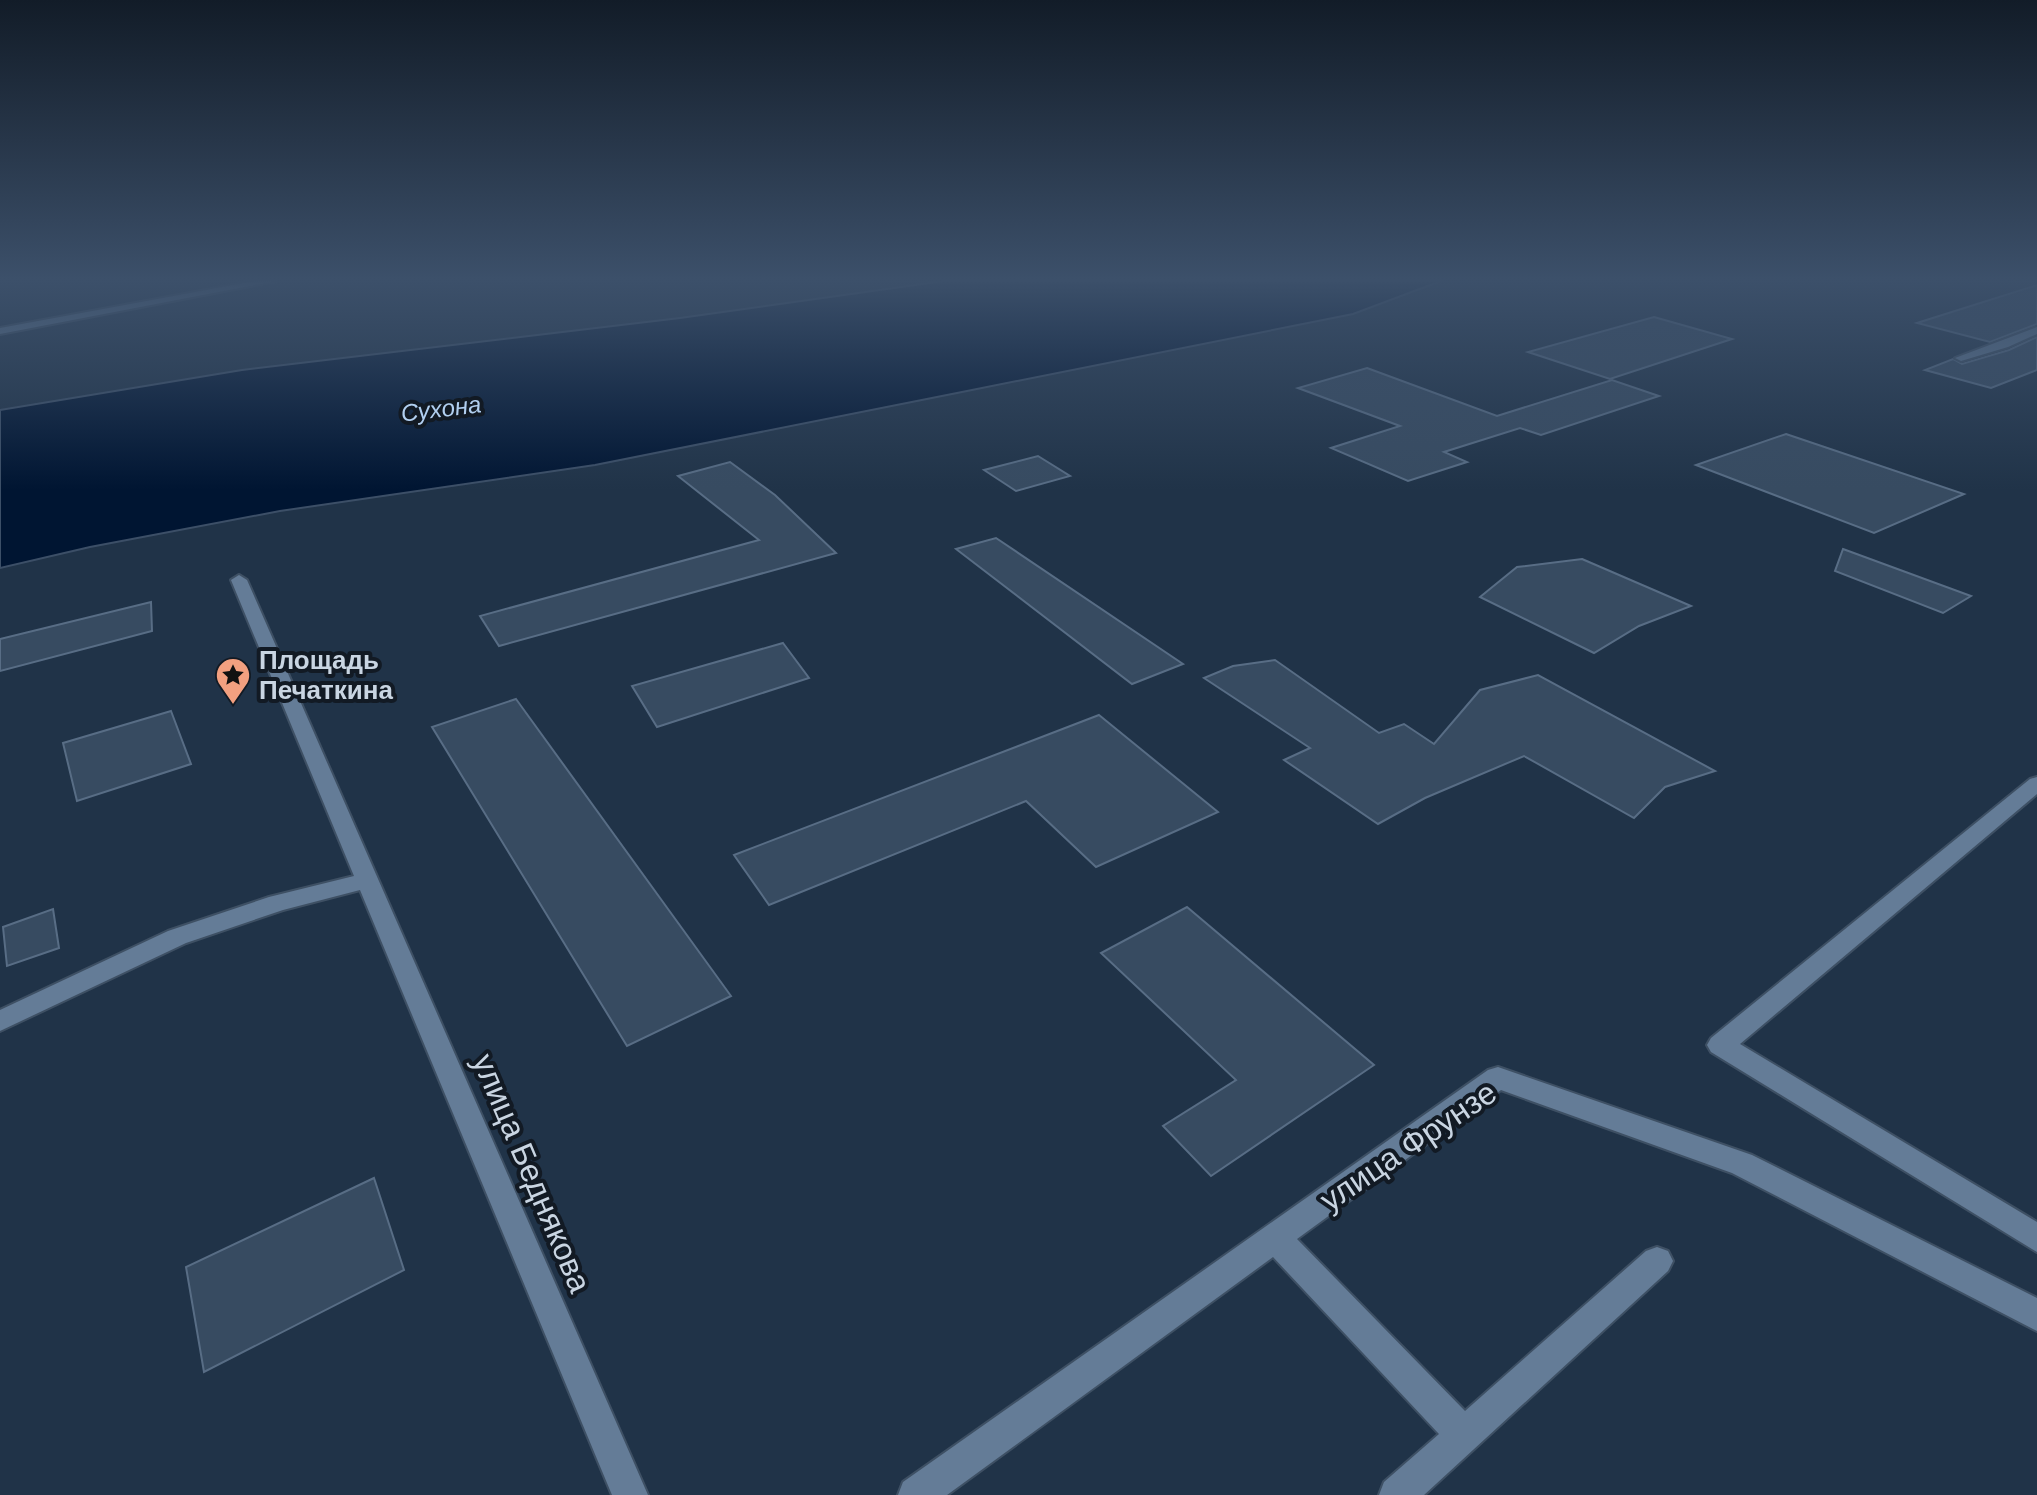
<svg xmlns="http://www.w3.org/2000/svg" width="2037" height="1495" font-family="Helvetica,sans-serif">
<style>
.water{fill:#001532;stroke:#3c4f67;stroke-width:2}
.building{fill:#374b61;stroke:#586d85;stroke-width:2}
.lines{fill:none;stroke-linecap:round;stroke-linejoin:round}
.minor-casing{stroke:#3e5064;stroke-width:4}
.minor{fill:#647c97;fill-rule:evenodd}
.labels{text-anchor:middle;stroke-width:8;stroke-linejoin:round;paint-order:stroke}
.far-water-label{font-size:24px;font-style:italic;fill:#b1cff0;stroke:#121a24}
.poi-label{font-size:26px;font-weight:bold;fill:#c9d5e2;stroke:#121a24;text-anchor:start}
.near-street-label{font-size:32px;fill:#c9d5e2;stroke:#121a24}
</style>
<rect width="100%" height="100%" fill="#203348"/>
<path class="water" d="M 944,281 L 1441,281 L 1353,314 L 957,393 L 595,465 L 280,511 L 90,547 L 0,568 L 0,410 L 242,370 L 680,318 Z"/>
<g class="building">
<path d="M 2037,285 L 2037,324 L 1990,342 L 1917,323 Z"/>
<path d="M 1654,317 L 1732,339 L 1610,379 L 1528,352 Z"/>
<path d="M 2037,337 L 2037,370 L 1991,388 L 1925,370 L 1953,359 L 1962,364 L 2009,350 Z"/>
<path d="M 1367,368 L 1497,416 L 1612,380 L 1659,396 L 1541,435 L 1520,428 L 1444,452 L 1467,462 L 1408,481 L 1331,448 L 1400,426 L 1298,388 Z"/>
<path d="M 1786,434 L 1964,494 L 1874,533 L 1696,465 Z"/>
<path d="M 1038,456 L 1070,476 L 1016,491 L 984,470 Z"/>
<path d="M 730,462 L 775,495 L 836,553 L 499,646 L 480,616 L 759,540 L 678,476 Z"/>
<path d="M 996,538 L 1183,664 L 1132,684 L 956,549 Z"/>
<path d="M 1843,549 L 1971,596 L 1943,613 L 1835,571 Z"/>
<path d="M 1582,559 L 1691,606 L 1639,626 L 1594,653 L 1480,597 L 1517,567 Z"/>
<path d="M 151,602 L 152,631 L 0,671 L 0,639 Z"/>
<path d="M 783,643 L 809,678 L 657,727 L 632,686 Z"/>
<path d="M 1275,660 L 1379,733 L 1404,724 L 1434,744 L 1480,690 L 1538,675 L 1715,771 L 1665,787 L 1634,818 L 1524,756 L 1425,798 L 1378,824 L 1284,760 L 1310,748 L 1204,678 L 1233,666 Z"/>
<path d="M 516,699 L 731,996 L 627,1046 L 432,727 Z"/>
<path d="M 171,711 L 191,764 L 77,801 L 63,743 Z"/>
<path d="M 1099,715 L 1218,812 L 1096,867 L 1026,801 L 769,905 L 734,855 Z"/>
<path d="M 1187,907 L 1374,1065 L 1211,1176 L 1163,1126 L 1236,1080 L 1101,953 Z"/>
<path d="M 53,909 L 59,948 L 7,966 L 3,927 Z"/>
<path d="M 374,1178 L 404,1270 L 204,1372 L 186,1267 Z"/>
</g>
<g class="lines">
<g class="minor-casing">
<g id="minor">
<path d="M 255,281 L 276,281 L 0,334 L 0,328 Z"/>
<path d="M 2037,327 L 2037,334 L 2008,347 L 1961,361 L 1955,358 Z"/>
<path d="M 239,575 L 247,580 L 648,1495 L 612,1495 L 360,890 L 283,910 L 186,943 L 0,1031 L 0,1010 L 168,931 L 269,897 L 354,876 L 231,580 Z"/>
<path d="M 2037,777 L 2037,794 L 1740,1044 L 2037,1222 L 2037,1252 L 1711,1052 L 1707,1045 L 1711,1038 L 2030,779 Z"/>
<path d="M 1498,1067 L 1752,1155 L 2037,1298 L 2037,1331 L 1732,1173 L 1501,1090 L 1297,1239 L 1465,1411 L 1646,1251 L 1657,1247 L 1668,1251 L 1673,1261 L 1668,1271 L 1424,1495 L 1379,1495 L 1384,1482 L 1439,1434 L 1273,1257 L 947,1495 L 898,1495 L 903,1482 L 1488,1070 Z"/>
</g>
</g>
<use href="#minor" class="minor"/>
</g>
<linearGradient id="sky" x2="0" y2="1"><stop stop-color="#121c28"/><stop offset="0.57" stop-color="#3c506a"/><stop offset="1" stop-color="#3c506a" stop-opacity="0"/></linearGradient>
<rect width="2037" height="490" fill="url(#sky)"/>
<defs>
<g id="sight-pin" transform="scale(1.8)"><path d="M0 17L-7.5 6A9.5 9.5 0 1 1 7.5 6Z" fill="#f2a080" stroke="#121a24"/><path d="M0-6L1.8-2.2L6-1.7L2.9 1.2L3.7 5.4L0 3.3L-3.7 5.4L-2.9 1.2L-6-1.7L-1.8-2.2Z" fill="#111"/></g>
</defs>
<g fill-rule="evenodd">
<use href="#sight-pin" x="233" y="675"/>
</g>
<g class="labels">
<g class="far-water-label">
<text transform="translate(441 409) rotate(-7)" y="8">Сухона</text>
</g>
<g class="poi-label">
<text x="259" y="669">Площадь<tspan x="259" dy="30">Печаткина</tspan></text>
</g>
<g class="near-street-label">
<text transform="translate(1408 1146) rotate(-34)" y="11">улица Фрунзе</text>
<text transform="translate(532 1173) rotate(67)" y="11">улица Беднякова</text>
</g>
</g>
</svg>
